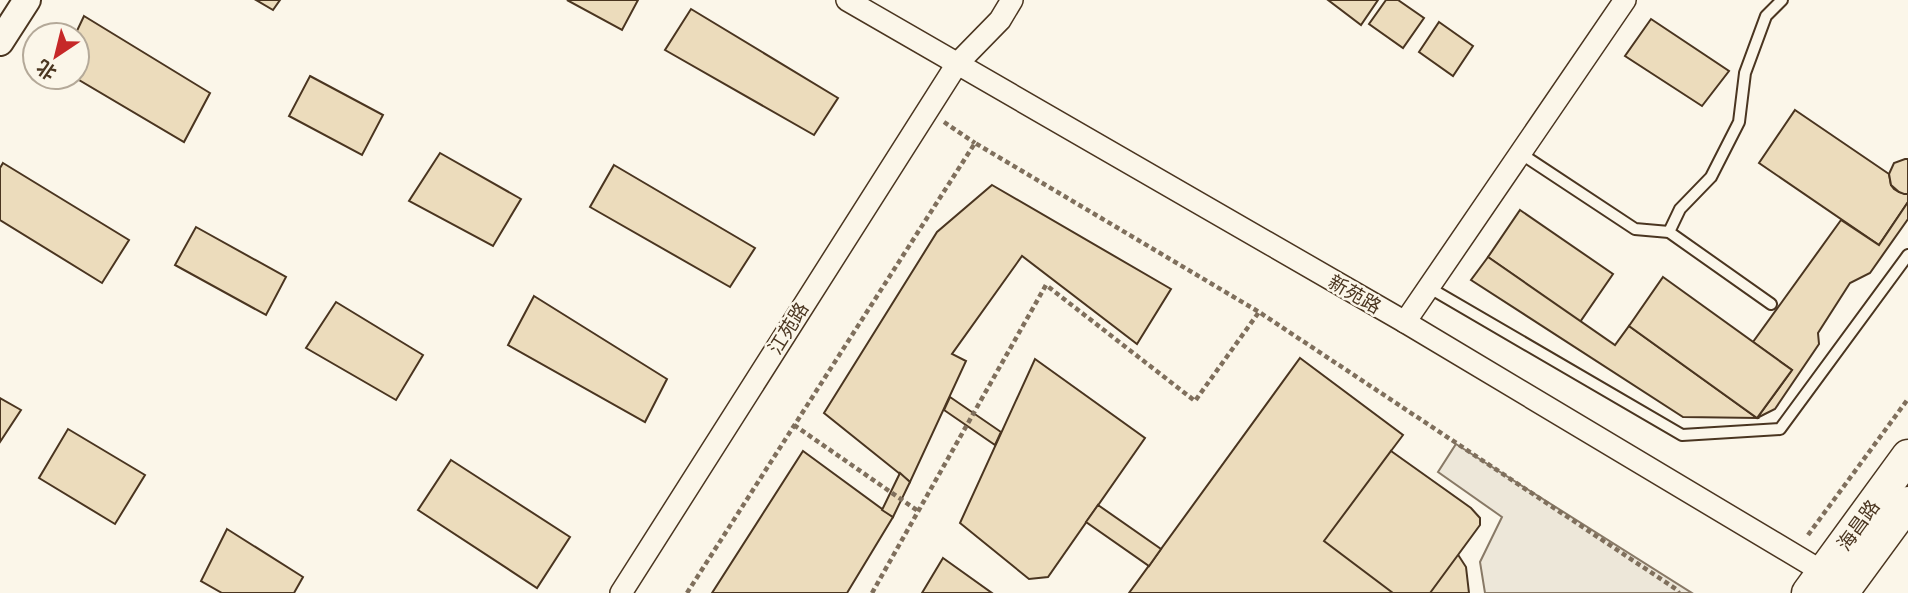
<svg xmlns="http://www.w3.org/2000/svg" width="1908" height="593" font-family="'Crimson Pro','Noto Sans SC',serif">
<style>
.parking{fill:#ede7d9;stroke:#887966;stroke-width:2}
.building{fill:#ecdcbc;stroke:#4a3520;stroke-width:2}
.lines{fill:none;stroke-linecap:round;stroke-linejoin:round}
.service-casing{stroke:#4a3520;stroke-width:14}
.minor-casing{stroke:#4a3520;stroke-width:24}
.tertiary-casing{stroke:#4a3520;stroke-width:30}
.primary-casing{stroke:#4a3520;stroke-width:35}
.path{stroke:#7f6f5c;stroke-width:4.5;stroke-dasharray:5 3.5;stroke-linecap:butt}
.service{stroke:#fbf6e9;stroke-width:10}
.minor{stroke:#fbf6e9;stroke-width:21}
.tertiary{stroke:#fbf6e9;stroke-width:26}
.primary{stroke:#fbf6e9;stroke-width:32}
.labels{text-anchor:middle;stroke-width:5;stroke-linejoin:round;paint-order:stroke}
.street-label{font-size:19px;fill:#4a3520;stroke:#fbf6e9}
</style>
<rect width="100%" height="100%" fill="#fbf6e9"/>
<path class="parking" d="M 1456,444 L 1489,465 L 1692,593 L 1485,593 L 1480,562 L 1502,517 L 1438,472 Z"/>
<g class="building">
<path d="M 256,0 L 280,0 L 273,10 Z"/>
<path d="M 567,0 L 638,0 L 622,30 Z"/>
<path d="M 1328,0 L 1378,0 L 1361,25 Z"/>
<path d="M 1386,0 L 1398,0 L 1424,18 L 1403,48 L 1369,24 Z"/>
<path d="M 691,9 L 838,98 L 814,135 L 665,50 Z"/>
<path d="M 84,16 L 210,93 L 184,142 L 74,77 L 77,77 L 77,35 L 75,35 Z"/>
<path d="M 1651,19 L 1729,71 L 1702,106 L 1625,56 Z"/>
<path d="M 1439,22 L 1473,46 L 1453,76 L 1419,52 Z"/>
<path d="M 310,76 L 383,115 L 362,155 L 289,116 Z"/>
<path d="M 1795,110 L 1889,174 L 1891,185 L 1894,189 L 1899,192 L 1908,194 L 1908,202 L 1879,245 L 1759,163 Z"/>
<path d="M 440,153 L 521,199 L 493,246 L 409,201 Z"/>
<path d="M 1905,159 L 1908,159 L 1908,194 L 1904,194 L 1899,192 L 1891,185 L 1889,174 L 1894,163 Z"/>
<path d="M 3,163 L 129,240 L 102,283 L 0,220 L 0,168 Z"/>
<path d="M 614,165 L 755,248 L 730,287 L 590,207 Z"/>
<path d="M 992,185 L 1171,289 L 1137,344 L 1022,256 L 952,354 L 966,361 L 910,482 L 824,413 L 937,232 Z"/>
<path d="M 1908,202 L 1908,219 L 1870,273 L 1850,283 L 1818,333 L 1819,344 L 1775,409 L 1757,418 L 1792,370 L 1753,342 L 1841,220 L 1879,245 Z"/>
<path d="M 1520,210 L 1613,274 L 1580,322 L 1488,257 Z"/>
<path d="M 196,227 L 286,277 L 266,315 L 175,265 Z"/>
<path d="M 1488,257 L 1615,345 L 1629,326 L 1757,418 L 1683,417 L 1471,280 Z"/>
<path d="M 1663,277 L 1792,370 L 1757,418 L 1629,326 Z"/>
<path d="M 534,296 L 667,379 L 645,422 L 508,345 Z"/>
<path d="M 336,302 L 423,355 L 396,400 L 306,348 Z"/>
<path d="M 1300,358 L 1403,435 L 1391,451 L 1466,567 L 1469,593 L 1129,593 Z"/>
<path d="M 1035,359 L 1145,438 L 1048,577 L 1029,579 L 960,523 Z"/>
<path d="M 950,397 L 1001,432 L 995,445 L 944,410 Z"/>
<path d="M 0,398 L 21,410 L 0,442 Z"/>
<path d="M 68,429 L 145,475 L 115,524 L 39,478 Z"/>
<path d="M 803,451 L 893,517 L 847,593 L 712,593 Z"/>
<path d="M 1391,451 L 1471,508 L 1480,518 L 1480,525 L 1430,593 L 1393,593 L 1324,541 Z"/>
<path d="M 451,460 L 570,537 L 537,588 L 418,510 Z"/>
<path d="M 900,473 L 910,482 L 893,517 L 882,510 Z"/>
<path d="M 1098,505 L 1161,549 L 1149,566 L 1086,522 Z"/>
<path d="M 227,529 L 303,577 L 294,593 L 222,593 L 201,581 Z"/>
<path d="M 943,558 L 992,593 L 922,593 Z"/>
</g>
<g class="lines">
<g class="service-casing">
<g id="service">
<path d="M 1520,153 L 1635,229 L 1669,232 L 1771,304"/>
<path d="M 1669,232 L 1680,209 L 1711,177 L 1739,122 L 1745,73 L 1766,16 L 1782,0"/>
<path d="M 1428,287 L 1682,435 L 1780,429 L 1908,255"/>
</g>
</g>
<g class="minor-casing">
<g id="minor">
<path d="M 847,0 L 1405,322 L 1833,578"/>
<path d="M 1405,322 L 1625,0"/>
<path d="M 621,593 L 957,64 L 1000,20 L 1012,0"/>
</g>
</g>
<g class="tertiary-casing">
<path id="tertiary" d="M 0,42 L 27,0"/>
</g>
<g class="primary-casing">
<g id="primary">
<path d="M 1808,593 L 1908,456"/>
<path d="M 1842,593 L 1908,503"/>
</g>
</g>
<g class="path">
<path d="M 944,122 L 975,143"/>
<path d="M 794,425 L 918,511"/>
<path d="M 1808,535 L 1908,399"/>
<path d="M 687,593 L 975,143 L 1259,312 L 1676,589 L 1679,593"/>
<path d="M 872,593 L 1046,285 L 1195,401 L 1259,312"/>
</g>
<use href="#service" class="service"/>
<use href="#minor" class="minor"/>
<use href="#tertiary" class="tertiary"/>
<use href="#primary" class="primary"/>
</g>
<g class="labels">
<g class="street-label">
<text transform="translate(1355 294) rotate(30)" y="7">新苑路</text>
<text transform="translate(788 328) rotate(-58)" y="7">江苑路</text>
<text transform="translate(1858 525) rotate(-54)" y="7">海昌路</text>
</g>
</g>
<g transform="translate(56 56) rotate(215)"><circle r="33" fill="#fbf6e9" stroke="#b4a999" stroke-width="2"/>
<path d="M0-5L12 26L0 18L-12 26Z" fill="#c62828"/>
<text y="-10" font-size="19" font-weight="bold" text-anchor="middle" fill="#4a3520">北</text>
</g>
</svg>
